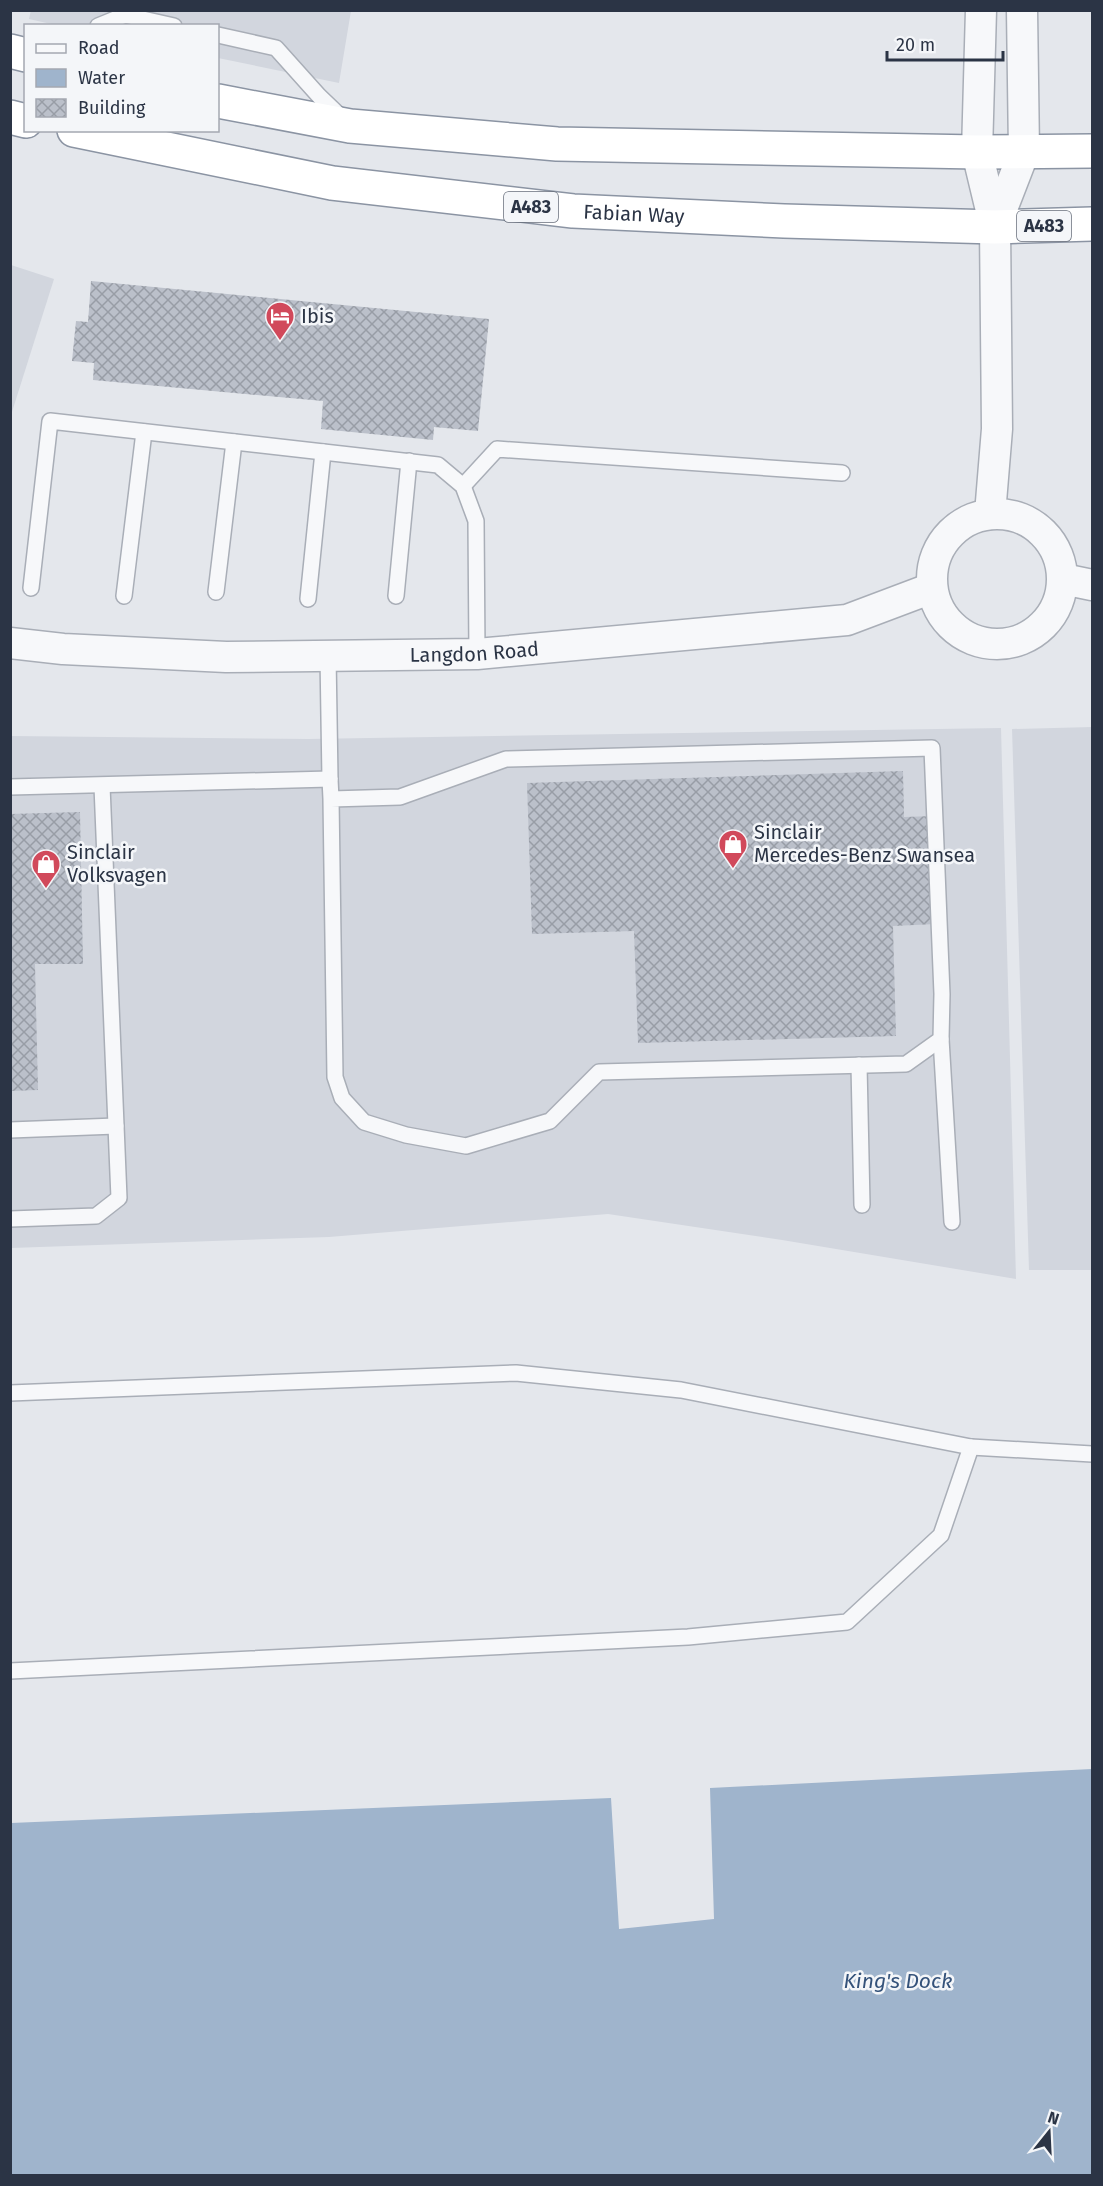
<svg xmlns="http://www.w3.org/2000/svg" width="1103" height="2186" font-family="'Fira Sans',sans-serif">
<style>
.built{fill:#d2d6de}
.water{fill:#9fb4cc}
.building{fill:url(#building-cross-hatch)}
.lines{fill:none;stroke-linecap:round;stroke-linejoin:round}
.service-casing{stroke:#a9aeb7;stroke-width:18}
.minor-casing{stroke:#a9aeb7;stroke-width:33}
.trunk-casing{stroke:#8b94a3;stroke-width:36}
.service{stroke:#f7f8fa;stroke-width:15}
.minor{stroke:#f7f8fa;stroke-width:30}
.trunk{stroke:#fff;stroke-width:33}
.labels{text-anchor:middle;stroke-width:5;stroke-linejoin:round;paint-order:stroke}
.shield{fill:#f4f6f9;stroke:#676e7b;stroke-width:1.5}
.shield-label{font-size:18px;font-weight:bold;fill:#2b3445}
.street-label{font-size:20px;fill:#2b3445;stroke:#f4f6f9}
.poi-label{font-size:20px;fill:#2b3445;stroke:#f4f6f9;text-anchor:start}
.water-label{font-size:21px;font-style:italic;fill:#34527a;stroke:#f4f6f9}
</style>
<defs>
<pattern id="building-cross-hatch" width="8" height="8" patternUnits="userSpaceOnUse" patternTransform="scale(1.5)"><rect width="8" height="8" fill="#bbc0ca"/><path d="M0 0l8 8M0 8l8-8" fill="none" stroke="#989da6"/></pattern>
</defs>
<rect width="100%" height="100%" fill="#e4e7ec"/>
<g class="built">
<path d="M 31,10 L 351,11 L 339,83 L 218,58 L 218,26 L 60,26 L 29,19 Z"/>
<path d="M 11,265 L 54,279 L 11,415 L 10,265 Z"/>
<path d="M 1092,727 L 1092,1270 L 1029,1270 L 1012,729 Z"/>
<path d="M 1001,728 L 1016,1279 L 782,1240 L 608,1214 L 329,1237 L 11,1248 L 10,736 L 308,739 Z"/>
</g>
<path class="water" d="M 1092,1769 L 1092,2175 L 11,2175 L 11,1823 L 611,1798 L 619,1929 L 714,1919 L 710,1788 Z"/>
<g class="building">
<path d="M 91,281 L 489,319 L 478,431 L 434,427 L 433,440 L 321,429 L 323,401 L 93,380 L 94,363 L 72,361 L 76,321 L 88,322 Z"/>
<path d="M 903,771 L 904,817 L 933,816 L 936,924 L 893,926 L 896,1036 L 638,1043 L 634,931 L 532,934 L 527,783 Z"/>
<path d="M 80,812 L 83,964 L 35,964 L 38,1090 L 10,1091 L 10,814 Z"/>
</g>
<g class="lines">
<g class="service-casing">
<g id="service">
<path d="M 98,26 L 125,15 L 174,26"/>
<path d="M 218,35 L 276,48 L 319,96 L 342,118"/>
<path d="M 463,486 L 497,449 L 842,473"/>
<path d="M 31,588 L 50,421 L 438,465 L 463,486 L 476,521 L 477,654"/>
<path d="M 216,592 L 234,442"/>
<path d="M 124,596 L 144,432"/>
<path d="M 396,596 L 409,461"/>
<path d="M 308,599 L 323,452"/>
<path d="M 328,656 L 330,779 L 331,799 L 335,1077 L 342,1098 L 364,1122 L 406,1135 L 466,1146 L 550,1121 L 599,1072 L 906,1064 L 941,1039 L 942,994 L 932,748 L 506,759 L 400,797 L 331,799"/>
<path d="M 10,787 L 330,779"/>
<path d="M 941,1039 L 952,1222"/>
<path d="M 859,1065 L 862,1205"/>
<path d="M 10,1130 L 116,1126"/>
<path d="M 10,1219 L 96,1216 L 119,1198 L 102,786"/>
<path d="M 10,1393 L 516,1373 L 681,1390 L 971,1447 L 1092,1454"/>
<path d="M 10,1671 L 688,1637 L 847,1622 L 941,1535 L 971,1447"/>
</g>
</g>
<g class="minor-casing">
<g id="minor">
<path d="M 981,10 L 977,152 L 995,227 L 997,429 L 990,514"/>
<path d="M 995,227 L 1024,152 L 1022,10"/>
<circle cx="997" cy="579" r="65"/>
<path d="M 1063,579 L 1092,585"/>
<path id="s1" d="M 10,643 L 63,649 L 226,657 L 477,654 L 847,620 L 932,588"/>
</g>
</g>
<g class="trunk-casing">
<g id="trunk">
<path d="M 10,51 L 26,55"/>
<path d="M 218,101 L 350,126 L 557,144 L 977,152 L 1092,151"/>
<path d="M 10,117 L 26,121"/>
<path id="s2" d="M 74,130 L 332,183 L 573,211 L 784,221 L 995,227 L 1092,224"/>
</g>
</g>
<use href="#service" class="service"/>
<use href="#minor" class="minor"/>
<use href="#trunk" class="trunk"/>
</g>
<defs>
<g id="hotel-pin" transform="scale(1.5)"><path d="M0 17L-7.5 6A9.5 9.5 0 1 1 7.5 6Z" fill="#d1495b" stroke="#f4f6f9"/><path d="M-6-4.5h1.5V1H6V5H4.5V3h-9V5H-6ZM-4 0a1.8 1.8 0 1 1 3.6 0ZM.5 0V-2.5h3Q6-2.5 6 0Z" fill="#fff"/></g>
<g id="shop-pin" transform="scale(1.5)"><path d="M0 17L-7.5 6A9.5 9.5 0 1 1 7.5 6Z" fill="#d1495b" stroke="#f4f6f9"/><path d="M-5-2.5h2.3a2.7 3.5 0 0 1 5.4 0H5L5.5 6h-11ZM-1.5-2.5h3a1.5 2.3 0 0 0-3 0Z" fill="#fff"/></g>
</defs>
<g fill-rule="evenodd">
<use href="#hotel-pin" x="280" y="316"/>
<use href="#shop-pin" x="733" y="844"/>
<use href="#shop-pin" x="46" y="864"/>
</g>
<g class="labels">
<g class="shield">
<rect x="504" y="192" width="54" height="30" rx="4.5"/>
<rect x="1017" y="211" width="54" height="30" rx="4.5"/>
</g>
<g class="shield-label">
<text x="531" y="213">A483</text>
<text x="1044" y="232">A483</text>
</g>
<g class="street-label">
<text dy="7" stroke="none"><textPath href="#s2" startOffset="567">Fabian Way</textPath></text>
<text dy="7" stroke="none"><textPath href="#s1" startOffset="465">Langdon Road</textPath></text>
</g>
<g class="poi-label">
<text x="301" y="323">Ibis</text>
<text x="754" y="839">Sinclair<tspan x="754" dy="23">Mercedes-Benz Swansea</tspan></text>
<text x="67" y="859">Sinclair<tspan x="67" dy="23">Volksvagen</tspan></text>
</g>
<g class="water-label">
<text x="898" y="1988">King's Dock</text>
</g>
</g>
<rect width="1103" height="2186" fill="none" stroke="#2b3445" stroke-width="24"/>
<rect x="24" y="24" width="195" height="108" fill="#f4f6f9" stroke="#a4a8b1" stroke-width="1.5"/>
<rect x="36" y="44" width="30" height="9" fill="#f7f8fa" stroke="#a4a8b1" stroke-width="1.5"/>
<text x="78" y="54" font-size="18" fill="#2b3445">Road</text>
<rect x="36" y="69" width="30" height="18" fill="#9fb4cc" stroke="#a4a8b1" stroke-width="1.5"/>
<text x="78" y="84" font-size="18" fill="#2b3445">Water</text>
<rect x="36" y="99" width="30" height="18" fill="url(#building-cross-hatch)" stroke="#a4a8b1" stroke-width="1.5"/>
<text x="78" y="114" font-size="18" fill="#2b3445">Building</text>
<g transform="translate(1049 2132) rotate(18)" stroke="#f4f6f9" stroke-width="4.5" paint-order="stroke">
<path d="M0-4.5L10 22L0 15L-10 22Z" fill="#2b3445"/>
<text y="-9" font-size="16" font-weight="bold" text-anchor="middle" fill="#2b3445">N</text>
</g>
<path d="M887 51v9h116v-9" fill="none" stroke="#2b3445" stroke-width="3"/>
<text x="896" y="51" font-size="18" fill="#2b3445" stroke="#f4f6f9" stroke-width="4.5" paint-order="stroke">20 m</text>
</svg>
